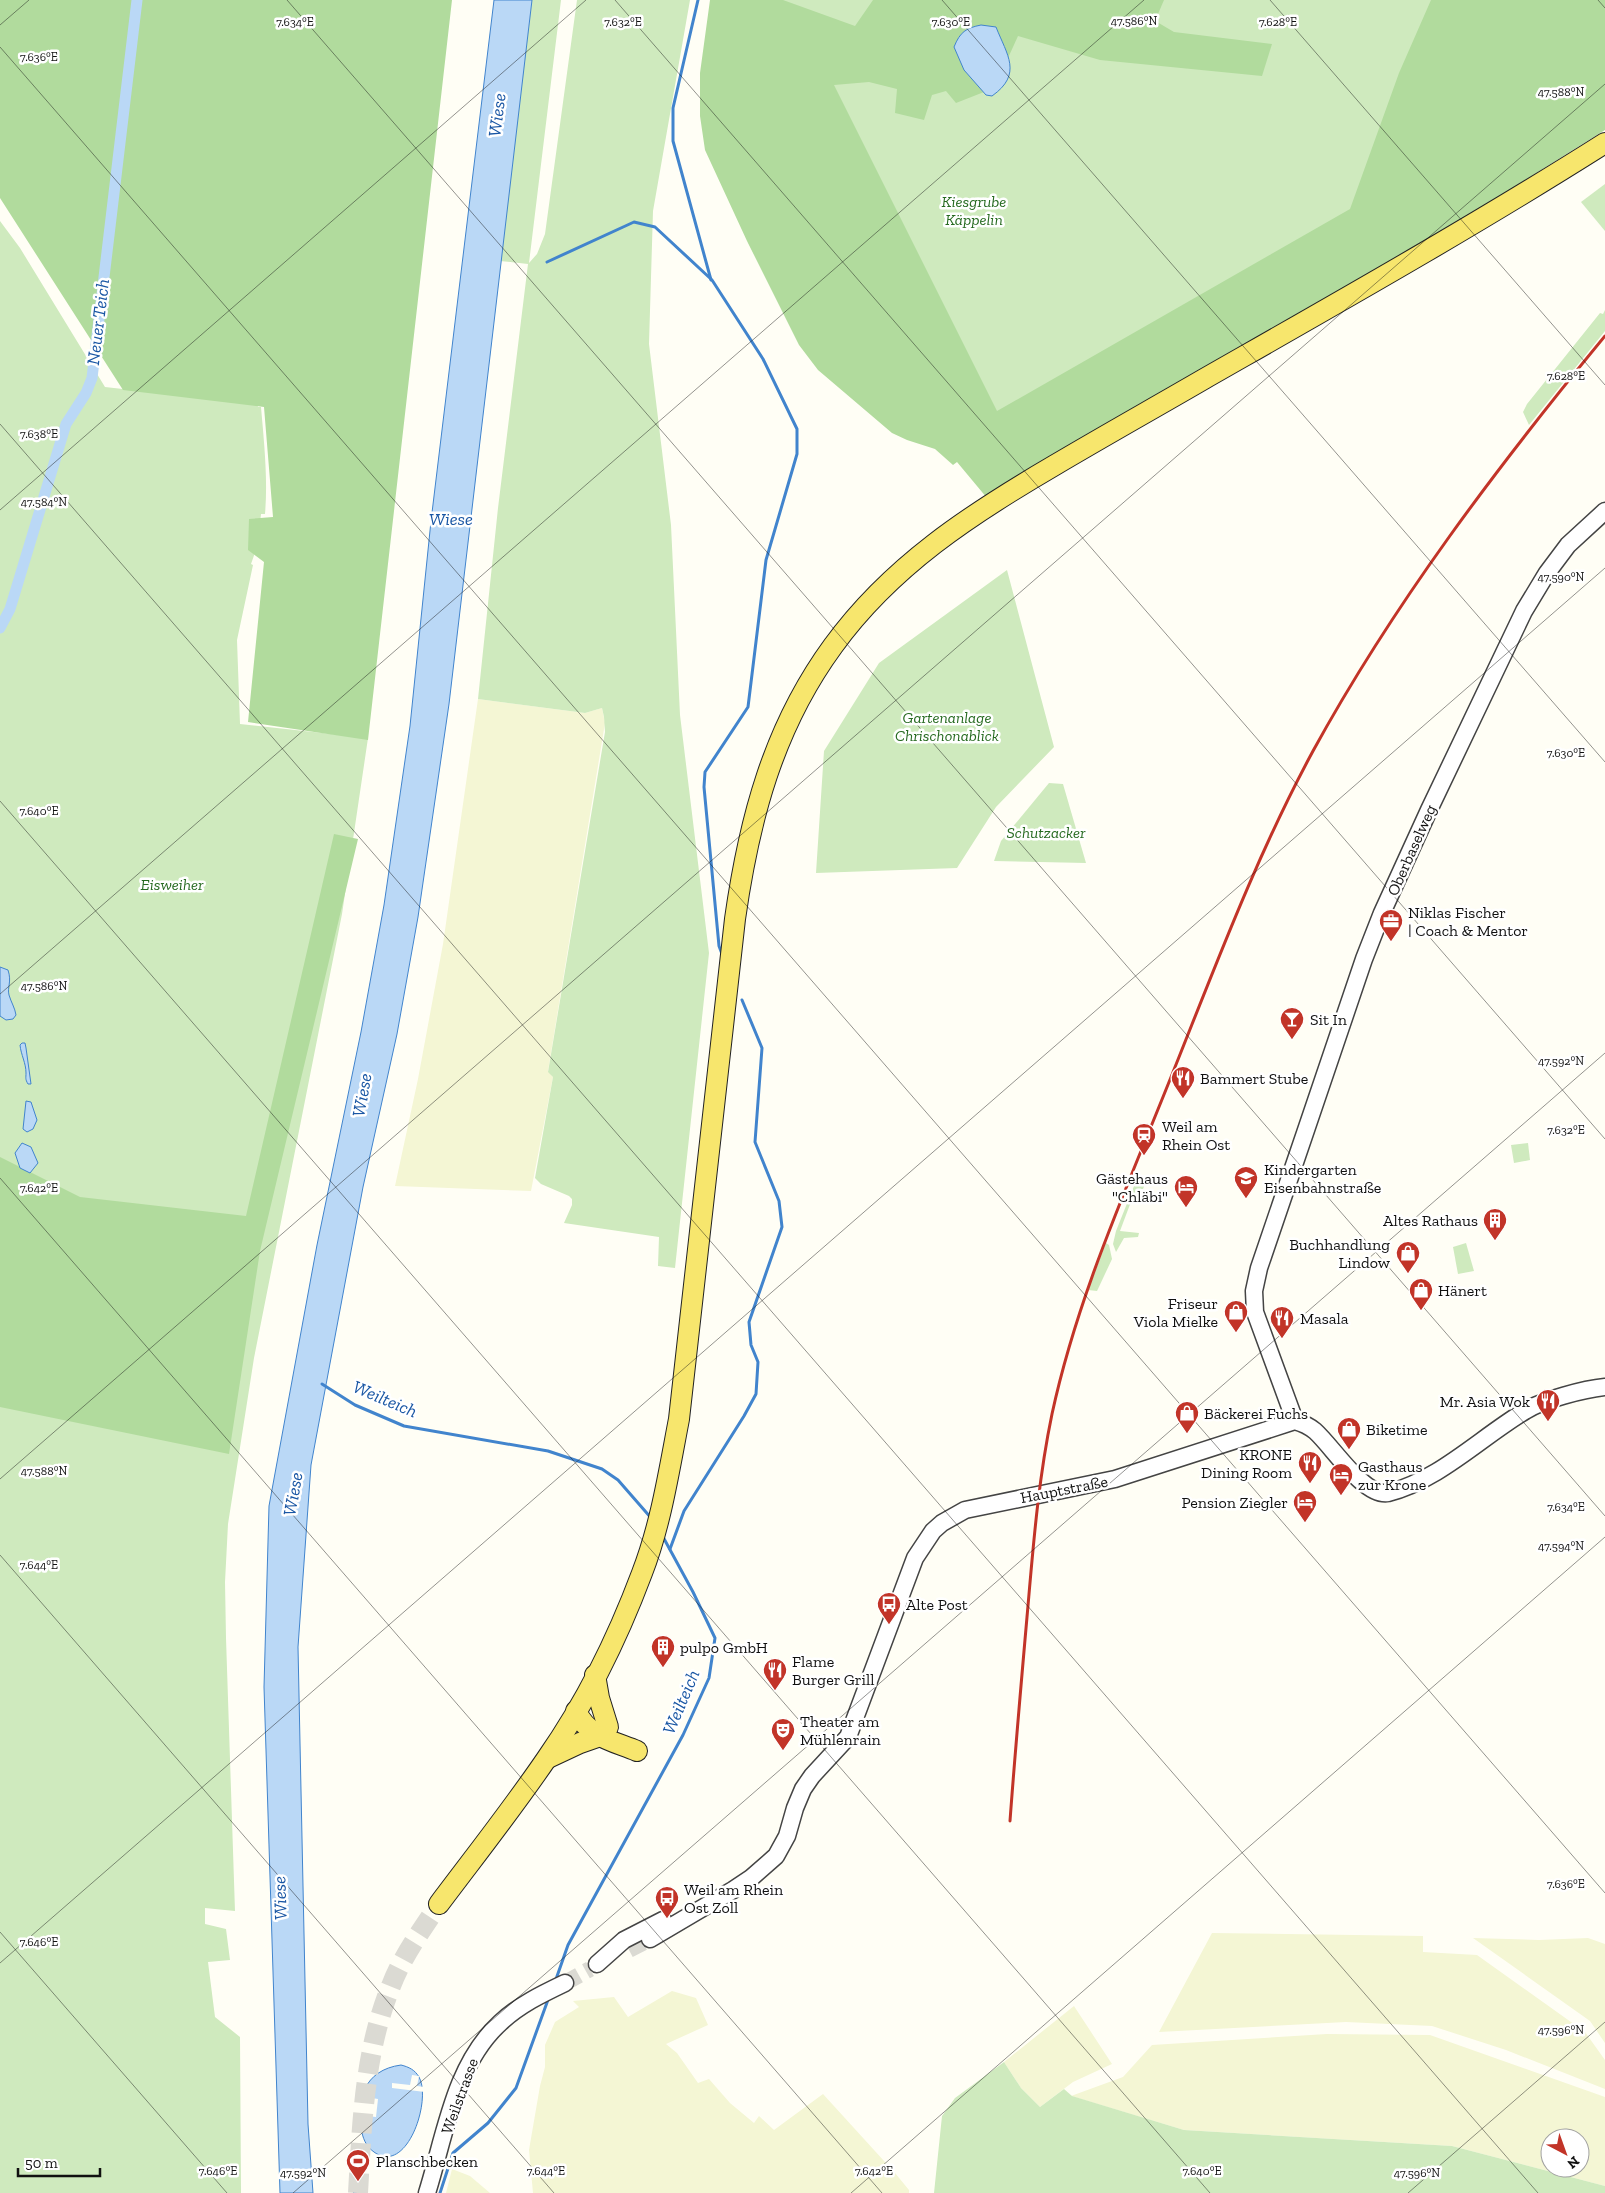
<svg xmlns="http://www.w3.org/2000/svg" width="1605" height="2193" font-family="'Zilla Slab',serif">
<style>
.farmland{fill:#f4f6d4;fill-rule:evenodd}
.green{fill:#cfeabe}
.forest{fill:#b1db9d}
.water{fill:#bad8f6;stroke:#4184cd}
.pier{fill:#fffef5}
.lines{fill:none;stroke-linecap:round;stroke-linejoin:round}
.stream{stroke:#4184cd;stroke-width:3}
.canal{stroke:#bad8f6;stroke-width:11}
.minor-tunnel{stroke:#dbdad3;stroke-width:16;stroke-dasharray:16 8;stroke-linecap:butt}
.major-tunnel{stroke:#dbdad3;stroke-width:20;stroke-dasharray:20 10;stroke-linecap:butt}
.minor-casing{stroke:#444;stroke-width:19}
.major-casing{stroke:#222;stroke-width:22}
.minor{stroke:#fff;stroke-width:16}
.major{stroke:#f7e66d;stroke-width:20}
.rail{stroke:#c23428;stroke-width:3}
.ticks{fill:none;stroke:#111;stroke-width:1;stroke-opacity:0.45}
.labels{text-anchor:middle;stroke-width:5;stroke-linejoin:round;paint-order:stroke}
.park-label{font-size:16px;font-style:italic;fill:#266a20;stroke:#fff}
.street-label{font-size:16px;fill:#111;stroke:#fff}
.poi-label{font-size:16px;fill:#111;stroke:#fff;text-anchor:start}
.water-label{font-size:18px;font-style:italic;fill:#1956a4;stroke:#fff}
.ticks-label{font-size:12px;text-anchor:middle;fill:#111;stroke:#fff;stroke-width:5;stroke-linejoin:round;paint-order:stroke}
</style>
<rect width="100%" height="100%" fill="#fffef5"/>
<g class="farmland">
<path d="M 478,699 L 585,713 L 602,708 L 605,723 L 548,1071 L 553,1077 L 531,1191 L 395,1186 L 418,1079 L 443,944 Z"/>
<path d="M 1212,1933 L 1423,1936 L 1423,1952 L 1477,1955 L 1585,2032 L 1605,2060 L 1605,2089 L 1506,2050 L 1432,2026 L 1346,2022 L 1159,2032 Z"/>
<path d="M 1473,1938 L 1539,1940 L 1588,1938 L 1605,1944 L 1605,2043 L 1590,2021 Z"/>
<path d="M 672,1991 L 696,1998 L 708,2025 L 666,2044 L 677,2053 L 698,2083 L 709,2079 L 730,2103 L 754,2123 L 759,2116 L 774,2130 L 823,2094 L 895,2173 L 909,2190 L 909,2193 L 533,2193 L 529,2150 L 540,2086 L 545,2067 L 545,2045 L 555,2022 L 579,2007 L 573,2001 L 614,1997 L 628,2017 Z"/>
<path d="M 1074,2006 L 1112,2064 L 1073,2082 L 1040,2107 L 1021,2088 L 1004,2062 Z"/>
<path d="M 1327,2034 L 1430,2035 L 1605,2097 L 1605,2186 L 1452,2146 L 1184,2130 L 1071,2096 L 1123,2077 L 1152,2045 ZM 1550,2138 L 1580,2138 L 1580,2168 L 1550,2168 Z"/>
<path d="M 452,2169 L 470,2176 L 490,2193 L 446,2193 Z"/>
</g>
<g class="green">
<path d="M 532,0 L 561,0 L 529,263 L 537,254 L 545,234 L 577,0 L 690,0 L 653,211 L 649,344 L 671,525 L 680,715 L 709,953 L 675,1268 L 658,1266 L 659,1237 L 564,1223 L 572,1205 L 572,1199 L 569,1196 L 541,1184 L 535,1178 L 553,1077 L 548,1072 L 605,732 L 604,717 L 602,708 L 585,713 L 478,699 L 498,508 L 528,264 L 500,261 Z"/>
<path d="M 715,0 L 1605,0 L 1605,74 L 998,435 Z"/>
<path d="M 1605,184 L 1605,231 L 1581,202 Z"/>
<path d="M 0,221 L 20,248 L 105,387 L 257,404 L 258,407 L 261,407 C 264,442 268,479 265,514 L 261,514 L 258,544 L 251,564 L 253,565 L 237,640 L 240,724 L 368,738 L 342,914 L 254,1358 L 228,1524 L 225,1582 L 226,1638 L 235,1911 L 205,1908 L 205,1924 L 226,1929 L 230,1960 L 208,1962 L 215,2017 L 240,2037 L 241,2193 L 0,2193 Z"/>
<path d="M 1605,310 L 1605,331 L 1529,425 L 1523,412 L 1527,404 L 1600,313 L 1603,314 Z"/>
<path d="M 1007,570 L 1054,747 L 996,807 L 957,868 L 816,873 L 824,751 L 879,663 Z"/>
<path d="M 1049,783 L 1063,784 L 1086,863 L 994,861 L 1001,841 Z"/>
<path d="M 1528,1143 L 1530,1160 L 1514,1163 L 1511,1145 Z"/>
<path d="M 1136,1181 L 1145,1184 L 1143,1189 L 1139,1189 L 1134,1199 L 1132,1199 L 1120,1231 L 1139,1233 L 1138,1237 L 1124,1238 L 1116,1252 L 1113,1244 L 1116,1231 Z"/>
<path d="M 1106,1243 L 1109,1245 L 1112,1259 L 1097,1291 L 1088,1290 Z"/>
<path d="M 1466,1243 L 1474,1271 L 1458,1274 L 1453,1247 Z"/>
<path d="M 1004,2062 L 1021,2088 L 1040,2107 L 1064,2089 L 1072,2096 L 1184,2130 L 1452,2146 L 1605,2186 L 1605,2193 L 934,2193 L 942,2116 L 955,2098 Z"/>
</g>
<g class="forest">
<path d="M 0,0 L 452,0 L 368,740 L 248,722 L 264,562 L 248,550 L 249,519 L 273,517 L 264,407 L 123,390 L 0,198 Z"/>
<path d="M 710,0 L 783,0 L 855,26 L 873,0 L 1164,0 L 1158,14 L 1157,22 L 1174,32 L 1272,44 L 1262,76 L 1100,60 L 1018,36 L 1008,58 L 996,27 L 964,70 L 984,92 L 956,103 L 946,91 L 932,95 L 924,120 L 895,113 L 897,89 L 869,82 L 834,85 L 997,411 L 1350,209 L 1399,73 L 1431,0 L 1605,0 L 1605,130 L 1426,242 L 987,498 L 957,462 L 953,465 L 935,449 L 907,440 L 892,433 L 818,370 L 799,345 L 747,241 L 705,150 L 700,116 L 700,73 Z"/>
<path d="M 334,834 L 358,839 L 260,1251 L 229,1454 L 0,1407 L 0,1157 L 80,1197 L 246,1216 Z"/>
</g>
<g class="water">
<path d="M 494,0 L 532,0 L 449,704 L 418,917 L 397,1034 L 363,1187 L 311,1465 L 298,1647 L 308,2124 L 313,2193 L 280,2193 L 264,1687 L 269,1506 L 317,1245 L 361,1032 L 384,905 L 410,726 L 431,521 Z"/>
<path d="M 981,25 L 996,27 C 1007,55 1023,74 992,96 L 986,95 L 964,70 L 954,47 C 960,32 966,28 981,25 Z"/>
<path d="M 0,967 L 8,970 C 12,982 7,987 9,995 C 11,1002 15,1008 16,1015 L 13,1019 L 6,1020 L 0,1016 Z"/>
<path d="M 22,1043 L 25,1043 L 26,1048 L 31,1084 L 28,1084 C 25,1079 26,1078 26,1073 C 26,1063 21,1055 20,1045 Z"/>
<path d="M 26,1101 L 31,1102 L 37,1120 L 33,1129 L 27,1132 L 23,1129 Z"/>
<path d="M 22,1143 L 31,1147 L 38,1163 L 30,1173 L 20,1168 L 15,1153 Z"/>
<path d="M 401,2065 C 409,2067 415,2070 419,2077 C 432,2100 407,2176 374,2152 C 367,2147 364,2141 362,2133 C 355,2100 364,2070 401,2065 Z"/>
<path d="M 354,2169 L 363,2171 L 365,2190 L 364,2193 L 354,2193 L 352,2191 L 351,2174 Z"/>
</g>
<g class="pier">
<path d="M 412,2075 L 419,2076 L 417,2086 L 425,2087 L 425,2092 L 392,2088 L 392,2083 L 410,2085 Z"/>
<path d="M 360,2096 L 378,2099 L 376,2117 L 358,2115 Z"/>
</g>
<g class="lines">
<g class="stream">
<path d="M 698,0 L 673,108 L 673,141 L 711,280"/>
<path d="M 547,262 L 634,222 L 655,227 L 712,280 L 763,359 L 797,429 L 797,454 L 766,560 L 748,707 L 705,772 L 704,787 L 719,946 L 722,954"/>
<path d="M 322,1384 L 355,1405 L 404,1426 L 548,1451 L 602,1469 L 618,1480 L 652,1519"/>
<path d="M 670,1549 L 684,1511 L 744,1416 L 756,1394 L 758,1362 L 751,1345 L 749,1322 L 782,1227 L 779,1201 L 755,1142 L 762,1048 L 742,1000"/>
<path d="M 555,1982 L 568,1945 L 683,1735 L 709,1678 L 715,1638 L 693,1592 L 662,1535"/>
<path d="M 440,2193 L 453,2153 L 488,2123 L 516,2088 L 549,1997"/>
</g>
<path class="canal" d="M 0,628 L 10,609 L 66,424 L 86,393 L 92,378 L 137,0"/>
<g class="minor-tunnel">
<path d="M 629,1950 L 650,1939"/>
<path d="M 565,1983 L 590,1969"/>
</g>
<path class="major-tunnel" d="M 358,2193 C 362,2124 364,2052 391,1986 C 402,1957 421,1931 439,1904"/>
<g class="minor-casing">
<g id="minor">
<path d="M 1295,1421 L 1255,1312 L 1254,1291 L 1259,1268 L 1305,1133 L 1364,959 L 1382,913 L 1429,810 L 1524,611 L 1547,573 L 1568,545 L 1605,511"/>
<path d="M 650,1939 L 733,1890 L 751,1878 L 776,1856 L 787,1836 L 795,1808 L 803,1789 L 812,1776 L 848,1737 L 915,1558 L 933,1531 L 942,1523 L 965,1510 L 1115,1479 L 1295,1421 C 1302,1423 1309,1426 1315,1431 C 1333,1447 1364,1497 1388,1493 C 1439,1480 1480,1438 1525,1411 C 1542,1400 1585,1389 1605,1387"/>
<path d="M 597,1964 L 624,1940 L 663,1920"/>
<path d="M 427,2193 C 445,2136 454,2065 500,2023 C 519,2005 542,1994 565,1983"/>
</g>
</g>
<g class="major-casing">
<g id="major">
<path d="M 595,1675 L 599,1698 L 608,1727"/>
<path d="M 576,1711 C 588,1737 613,1741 637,1751"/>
<path d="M 548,1758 L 580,1743 L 600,1736"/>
<path d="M 439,1904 C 475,1856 513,1808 547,1758 C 586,1702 618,1637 642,1573 C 661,1524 669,1471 679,1419 L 735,919 C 749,820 773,728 833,646 C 891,566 971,514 1055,465 C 1104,436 1154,408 1204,379 C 1339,302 1474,226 1605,143"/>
</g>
</g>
<use href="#minor" class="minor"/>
<use href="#major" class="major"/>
<path class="rail" d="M 1010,1821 C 1015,1753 1021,1685 1027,1617 C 1033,1549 1038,1481 1052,1414 C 1076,1303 1121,1201 1163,1097 C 1210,981 1253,862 1313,751 C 1394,603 1498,466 1605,336"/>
</g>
<path class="ticks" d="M 287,0 L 1605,1516M 615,0 L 1605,1139M 942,0 L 1605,762M 1270,0 L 1605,385M 1598,0 L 1605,8M 0,25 L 29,0M 0,47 L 1605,1893M 0,424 L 1538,2193M 0,510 L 586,0M 0,801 L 1210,2193M 0,994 L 1144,0M 0,1178 L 882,2193M 0,1479 L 1605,84M 0,1555 L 554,2193M 0,1932 L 227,2193M 0,1963 L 1605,568M 293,2193 L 1605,1053M 851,2193 L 1605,1537M 1408,2193 L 1605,2022"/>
<defs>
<g id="office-pin" transform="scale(1.25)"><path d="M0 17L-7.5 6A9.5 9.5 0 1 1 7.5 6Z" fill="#c23428" stroke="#fff"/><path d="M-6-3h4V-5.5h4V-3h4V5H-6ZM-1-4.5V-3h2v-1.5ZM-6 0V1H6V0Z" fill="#fff"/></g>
<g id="bar-pin" transform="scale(1.25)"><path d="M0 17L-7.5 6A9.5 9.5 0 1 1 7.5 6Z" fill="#c23428" stroke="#fff"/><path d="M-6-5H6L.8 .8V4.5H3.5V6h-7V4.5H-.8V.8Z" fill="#fff"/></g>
<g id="restaurant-pin" transform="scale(1.25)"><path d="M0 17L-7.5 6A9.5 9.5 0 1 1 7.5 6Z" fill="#c23428" stroke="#fff"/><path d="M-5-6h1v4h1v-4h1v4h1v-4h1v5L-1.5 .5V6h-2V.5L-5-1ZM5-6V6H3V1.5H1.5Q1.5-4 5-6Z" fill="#fff"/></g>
<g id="station-pin" transform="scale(1.25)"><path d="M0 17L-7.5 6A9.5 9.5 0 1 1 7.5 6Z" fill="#c23428" stroke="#fff"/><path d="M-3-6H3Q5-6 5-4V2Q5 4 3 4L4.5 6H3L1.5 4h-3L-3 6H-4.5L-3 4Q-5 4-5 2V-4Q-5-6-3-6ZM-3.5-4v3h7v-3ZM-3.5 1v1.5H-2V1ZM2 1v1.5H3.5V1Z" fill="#fff"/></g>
<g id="school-pin" transform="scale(1.25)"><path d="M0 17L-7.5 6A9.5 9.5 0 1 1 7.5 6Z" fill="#c23428" stroke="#fff"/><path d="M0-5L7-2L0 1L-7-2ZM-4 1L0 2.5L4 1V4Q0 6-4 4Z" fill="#fff"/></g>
<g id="hotel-pin" transform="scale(1.25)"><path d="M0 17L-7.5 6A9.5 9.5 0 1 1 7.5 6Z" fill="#c23428" stroke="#fff"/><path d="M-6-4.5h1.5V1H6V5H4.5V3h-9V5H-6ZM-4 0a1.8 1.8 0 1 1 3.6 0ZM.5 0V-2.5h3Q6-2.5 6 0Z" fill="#fff"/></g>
<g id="building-pin" transform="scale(1.25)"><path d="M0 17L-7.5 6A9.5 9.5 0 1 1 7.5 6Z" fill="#c23428" stroke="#fff"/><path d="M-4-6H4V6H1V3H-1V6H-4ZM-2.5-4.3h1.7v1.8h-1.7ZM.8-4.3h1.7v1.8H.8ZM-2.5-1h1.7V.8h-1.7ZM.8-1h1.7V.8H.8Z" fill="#fff"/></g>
<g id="shop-pin" transform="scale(1.25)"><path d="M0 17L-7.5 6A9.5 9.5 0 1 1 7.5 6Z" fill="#c23428" stroke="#fff"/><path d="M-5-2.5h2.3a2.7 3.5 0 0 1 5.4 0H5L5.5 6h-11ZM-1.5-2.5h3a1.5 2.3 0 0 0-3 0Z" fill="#fff"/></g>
<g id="bus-pin" transform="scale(1.25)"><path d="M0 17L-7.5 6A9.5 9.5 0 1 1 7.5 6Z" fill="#c23428" stroke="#fff"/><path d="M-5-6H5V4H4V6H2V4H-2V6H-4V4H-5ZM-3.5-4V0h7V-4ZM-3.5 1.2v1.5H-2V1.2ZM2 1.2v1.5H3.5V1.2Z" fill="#fff"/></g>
<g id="theatre-pin" transform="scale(1.25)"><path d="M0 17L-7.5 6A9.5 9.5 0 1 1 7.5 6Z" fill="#c23428" stroke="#fff"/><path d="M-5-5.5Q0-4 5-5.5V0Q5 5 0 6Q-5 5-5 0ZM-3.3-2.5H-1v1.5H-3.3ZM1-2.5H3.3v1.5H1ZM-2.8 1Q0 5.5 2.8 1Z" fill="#fff"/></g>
<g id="stadium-pin" transform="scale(1.25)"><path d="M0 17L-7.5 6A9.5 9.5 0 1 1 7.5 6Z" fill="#c23428" stroke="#fff"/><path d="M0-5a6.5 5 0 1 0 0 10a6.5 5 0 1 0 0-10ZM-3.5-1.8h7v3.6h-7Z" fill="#fff"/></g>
</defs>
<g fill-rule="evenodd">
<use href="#office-pin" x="1391" y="921"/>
<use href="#bar-pin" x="1292" y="1019"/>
<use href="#restaurant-pin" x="1183" y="1078"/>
<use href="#station-pin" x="1144" y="1135"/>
<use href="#school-pin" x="1246" y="1178"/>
<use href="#hotel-pin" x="1186" y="1187"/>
<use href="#building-pin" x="1495" y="1220"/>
<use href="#shop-pin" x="1408" y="1253"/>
<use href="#shop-pin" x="1421" y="1290"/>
<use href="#shop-pin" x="1236" y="1312"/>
<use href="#restaurant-pin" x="1282" y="1318"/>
<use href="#restaurant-pin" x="1548" y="1401"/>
<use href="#shop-pin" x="1187" y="1413"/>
<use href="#shop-pin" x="1349" y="1429"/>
<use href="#restaurant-pin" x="1310" y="1463"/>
<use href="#hotel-pin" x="1341" y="1475"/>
<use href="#hotel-pin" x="1305" y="1502"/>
<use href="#bus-pin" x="889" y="1604"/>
<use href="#building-pin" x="663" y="1647"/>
<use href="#restaurant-pin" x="775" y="1670"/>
<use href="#theatre-pin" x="783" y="1730"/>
<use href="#bus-pin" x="667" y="1898"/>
<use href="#stadium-pin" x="358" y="2161"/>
</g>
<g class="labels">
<g class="park-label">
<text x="974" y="207">Kiesgrube<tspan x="974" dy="18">Käppelin</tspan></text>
<text x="947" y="723">Gartenanlage<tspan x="947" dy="18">Chrischonablick</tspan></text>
<text x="1046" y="838">Schutzacker</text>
<text x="172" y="890">Eisweiher</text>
</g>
<g class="street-label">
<text transform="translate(1411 850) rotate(-66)" y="6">Oberbaselweg</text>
<text transform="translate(1064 1489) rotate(-11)" y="6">Hauptstraße</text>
<text transform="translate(459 2096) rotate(-70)" y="6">Weilstrasse</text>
</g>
<g class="poi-label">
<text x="1408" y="918">Niklas Fischer<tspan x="1408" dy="18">| Coach &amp; Mentor</tspan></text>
<text x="1310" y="1025">Sit In</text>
<text x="1200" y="1084">Bammert Stube</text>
<text x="1162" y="1132">Weil am<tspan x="1162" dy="18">Rhein Ost</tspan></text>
<text x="1264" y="1175">Kindergarten<tspan x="1264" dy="18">Eisenbahnstraße</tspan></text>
<text x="1168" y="1184" text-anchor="end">Gästehaus<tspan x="1168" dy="18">"Chläbi"</tspan></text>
<text x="1478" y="1226" text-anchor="end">Altes Rathaus</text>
<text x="1390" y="1250" text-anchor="end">Buchhandlung<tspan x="1390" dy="18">Lindow</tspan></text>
<text x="1438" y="1296">Hänert</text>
<text x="1218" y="1309" text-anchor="end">Friseur<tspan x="1218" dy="18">Viola Mielke</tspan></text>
<text x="1300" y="1324">Masala</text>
<text x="1530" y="1407" text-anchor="end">Mr. Asia Wok</text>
<text x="1204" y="1419">Bäckerei Fuchs</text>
<text x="1366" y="1435">Biketime</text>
<text x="1292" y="1460" text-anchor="end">KRONE<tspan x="1292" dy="18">Dining Room</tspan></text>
<text x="1358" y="1472">Gasthaus<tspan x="1358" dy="18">zur Krone</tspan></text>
<text x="1288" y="1508" text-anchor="end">Pension Ziegler</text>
<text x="906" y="1610">Alte Post</text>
<text x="680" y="1653">pulpo GmbH</text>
<text x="792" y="1667">Flame<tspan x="792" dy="18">Burger Grill</tspan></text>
<text x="800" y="1727">Theater am<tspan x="800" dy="18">Mühlenrain</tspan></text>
<text x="684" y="1895">Weil am Rhein<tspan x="684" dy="18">Ost Zoll</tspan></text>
<text x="376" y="2167">Planschbecken</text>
</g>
<g class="water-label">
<text transform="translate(497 115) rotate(-83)" y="6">Wiese</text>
<text transform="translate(98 322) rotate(-83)" y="6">Neuer Teich</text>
<text x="451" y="525">Wiese</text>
<text transform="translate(362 1095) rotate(-80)" y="6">Wiese</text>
<text transform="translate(385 1399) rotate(23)" y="6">Weilteich</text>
<text transform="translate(293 1494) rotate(-80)" y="6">Wiese</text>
<text transform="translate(681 1702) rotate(-67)" y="6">Weilteich</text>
<text transform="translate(280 1898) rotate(-92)" y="6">Wiese</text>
</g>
</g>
<g class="ticks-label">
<text x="1134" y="25">47.586°N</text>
<text x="295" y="26">7.634°E</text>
<text x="623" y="26">7.632°E</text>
<text x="951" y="26">7.630°E</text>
<text x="1278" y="26">7.628°E</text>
<text x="39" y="61">7.636°E</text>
<text x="1561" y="96">47.588°N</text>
<text x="1566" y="380">7.628°E</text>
<text x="39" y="438">7.638°E</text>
<text x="44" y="506">47.584°N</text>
<text x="1561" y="581">47.590°N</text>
<text x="1566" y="757">7.630°E</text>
<text x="39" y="815">7.640°E</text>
<text x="44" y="990">47.586°N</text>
<text x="1561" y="1065">47.592°N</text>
<text x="1566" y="1134">7.632°E</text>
<text x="39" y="1192">7.642°E</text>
<text x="44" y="1475">47.588°N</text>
<text x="1566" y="1511">7.634°E</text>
<text x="1561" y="1550">47.594°N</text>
<text x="39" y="1569">7.644°E</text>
<text x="1566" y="1888">7.636°E</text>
<text x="39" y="1946">7.646°E</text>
<text x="1561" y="2034">47.596°N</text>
<text x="218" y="2175">7.646°E</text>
<text x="546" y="2175">7.644°E</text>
<text x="874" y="2175">7.642°E</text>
<text x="1202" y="2175">7.640°E</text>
<text x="303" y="2177">47.592°N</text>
<text x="1417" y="2177">47.596°N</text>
</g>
<g transform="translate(1565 2153) rotate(139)"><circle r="24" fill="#ffffff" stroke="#a0a0a0"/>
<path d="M0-4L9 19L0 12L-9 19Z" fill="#c23428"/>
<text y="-8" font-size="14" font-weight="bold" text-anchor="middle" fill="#111111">N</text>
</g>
<path d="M18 2168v8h82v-8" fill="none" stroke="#111111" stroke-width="2.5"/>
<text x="25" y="2168" font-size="15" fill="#111111" stroke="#ffffff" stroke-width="4" paint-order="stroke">50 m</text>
</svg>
